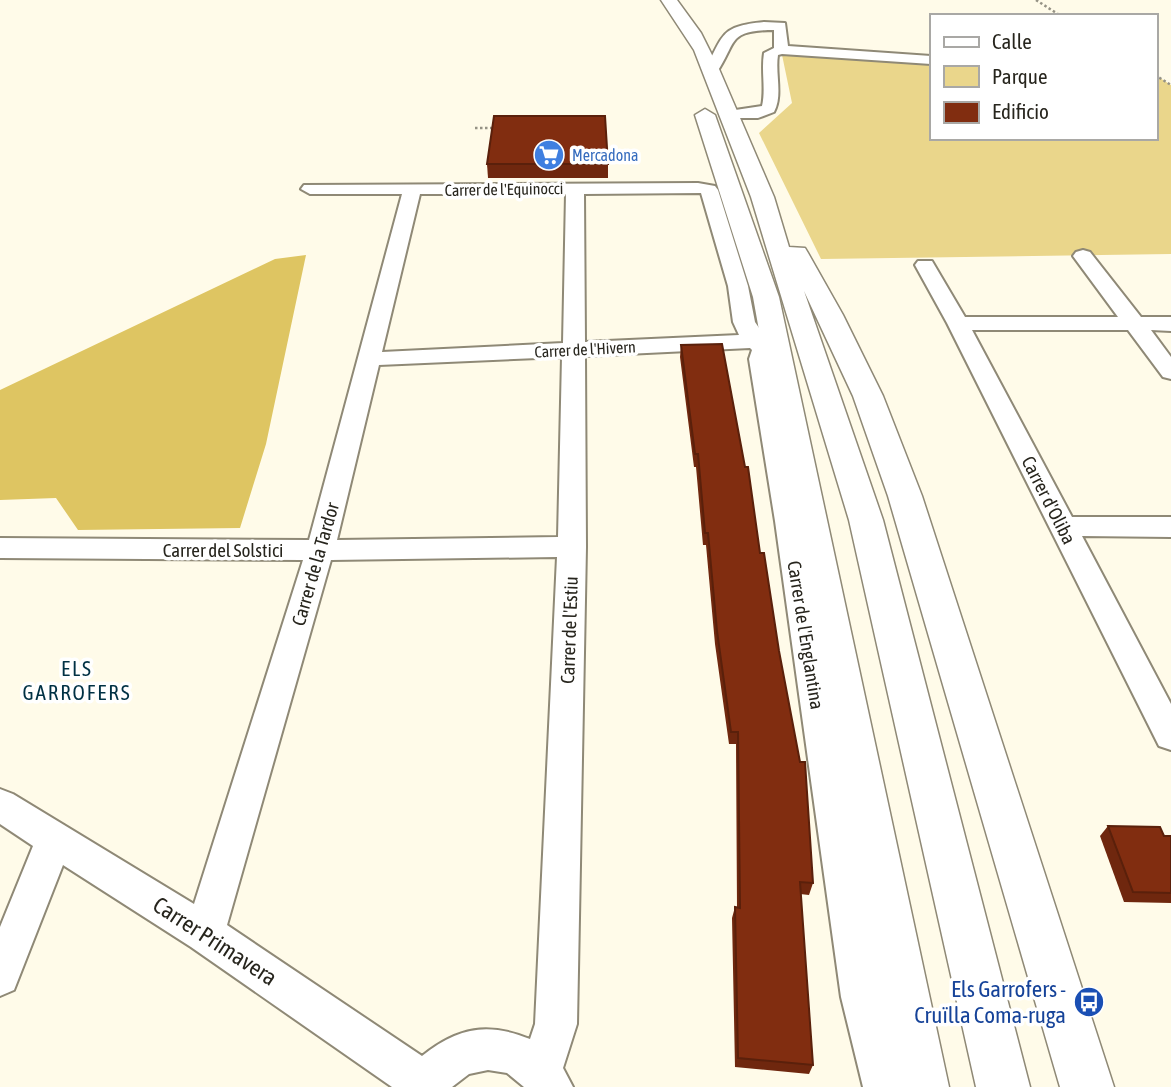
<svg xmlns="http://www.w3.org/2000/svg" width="1171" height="1087" font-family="'Asap Condensed',sans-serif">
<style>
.green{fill:#ead68b}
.forest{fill:#dec562}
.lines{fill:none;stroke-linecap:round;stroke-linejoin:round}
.minor-casing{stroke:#8f8976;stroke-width:4}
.major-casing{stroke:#8f8976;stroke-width:3}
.path{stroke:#959285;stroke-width:2.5;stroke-dasharray:2.5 2.5;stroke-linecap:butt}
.minor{fill:#fff;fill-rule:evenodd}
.major{fill:#fff;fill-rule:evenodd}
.wall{fill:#6f270e}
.building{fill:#812d10;stroke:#5a200b;stroke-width:2}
.labels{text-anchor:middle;stroke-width:7;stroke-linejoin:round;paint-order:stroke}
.far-shop-label{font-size:16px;fill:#366cbe;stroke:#fff;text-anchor:start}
.far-street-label{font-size:16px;fill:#27251d;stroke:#fff}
.street-label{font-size:19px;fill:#27251d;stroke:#fff}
.neighbourhood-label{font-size:21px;letter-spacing:2px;fill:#003144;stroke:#fff}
.near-street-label{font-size:23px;fill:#27251d;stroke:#fff}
.near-transit-label{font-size:23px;fill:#164399;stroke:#fff;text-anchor:end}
</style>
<rect width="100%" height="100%" fill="#fffbe9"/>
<path class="green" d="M 781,50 L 931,60 L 931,138 L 1155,138 L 1155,75 L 1171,85 L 1171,254 L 821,259 L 759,133 L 792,103 Z"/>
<path class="forest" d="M 306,255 L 266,444 L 240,528 L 78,530 L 56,498 L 0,500 L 0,390 L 275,259 Z"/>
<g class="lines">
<g class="minor-casing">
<g id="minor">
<path d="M 764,22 L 785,23 L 788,46 L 931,56 L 931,64 L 782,54 L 778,55 C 775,74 783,95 774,112 L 758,118 L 722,118 L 720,115 L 722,112 L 762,106 C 766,89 761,71 764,53 L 774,48 L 774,30 C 727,30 737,42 717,72 L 712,73 L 705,69 C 724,36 719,26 764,22 Z"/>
<path d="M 698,183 L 715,186 L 718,190 L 748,286 L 755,322 L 774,350 L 771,359 L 803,521 L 883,997 L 907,1087 L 863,1087 L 841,997 L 775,521 L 749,359 L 752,350 L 750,348 L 585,356 L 586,547 L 577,1024 L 563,1068 L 573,1087 L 524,1087 L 507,1073 L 488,1070 L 469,1074 L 452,1087 L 392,1087 L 191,947 L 63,865 L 14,990 L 0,996 L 0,927 L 33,846 L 0,824 L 0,789 L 13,794 L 194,904 L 303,560 L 0,558 L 0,538 L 309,540 L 402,194 L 310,194 L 301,189 L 304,185 ZM 701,193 L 728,286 L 733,322 L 739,335 L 585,342 L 584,194 ZM 420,194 L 566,194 L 563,343 L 382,352 ZM 562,357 L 558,537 L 337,540 L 379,365 ZM 557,557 L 535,1024 L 530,1039 C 488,1022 458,1027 422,1056 L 227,925 L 331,560 Z"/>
<path d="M 1083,250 L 1090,252 L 1141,317 L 1171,317 L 1171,331 L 1151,330 L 1171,357 L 1171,379 L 1163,377 L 1128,330 L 972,330 L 1072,517 L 1171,517 L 1171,537 L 1082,536 L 1171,704 L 1171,750 L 1159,746 L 947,323 L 915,265 L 918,261 L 932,261 L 965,317 L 1118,317 L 1073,256 L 1076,252 Z"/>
</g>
</g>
<g class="major-casing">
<g id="major">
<path d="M 661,0 L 677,0 L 701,33 L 719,69 L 774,197 L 789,247 L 805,248 L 808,253 L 843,315 L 883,396 L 922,496 L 1114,1087 L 1060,1087 L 888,496 L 853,396 L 804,291 L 883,520 L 1030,1087 L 976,1087 L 849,520 L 751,197 L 694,50 Z"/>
<path d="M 705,109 L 715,115 L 779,297 L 949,1087 L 895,1087 L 753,297 L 695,115 Z"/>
</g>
</g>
<g class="path">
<path d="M 1036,0 L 1061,16"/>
<path d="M 1155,75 L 1171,85"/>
<path d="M 475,128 L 495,128"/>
</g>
<use href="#minor" class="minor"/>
<use href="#major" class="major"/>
</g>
<g class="wall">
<path d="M 487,164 L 608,164 L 608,178 L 488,178 Z"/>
<path d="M 681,345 L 760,553 L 813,883 L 809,895 L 800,894 L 813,1065 L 809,1074 L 735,1067 L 732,918 L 735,907 L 737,908 L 736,744 L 729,744 L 715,644 L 706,545 L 703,545 L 696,467 L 694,467 L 680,357 Z"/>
<path d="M 1108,826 L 1171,836 L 1171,903 L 1124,902 L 1100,836 Z"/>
</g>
<g class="building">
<path d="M 494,116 L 605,116 L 608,164 L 487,164 Z"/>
<path d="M 722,344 L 745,467 L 748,467 L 760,553 L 764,553 L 779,651 L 800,762 L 805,762 L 813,883 L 800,882 L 813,1065 L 738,1058 L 735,907 L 740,908 L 738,732 L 731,732 L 717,631 L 708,533 L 705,533 L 698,454 L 695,454 L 681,345 Z"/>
<path d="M 1108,826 L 1160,827 L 1164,836 L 1171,836 L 1171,893 L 1133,892 Z"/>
</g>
<defs>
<g id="supermarket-disc" transform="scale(1.575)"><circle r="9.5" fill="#3f7fe0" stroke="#fff"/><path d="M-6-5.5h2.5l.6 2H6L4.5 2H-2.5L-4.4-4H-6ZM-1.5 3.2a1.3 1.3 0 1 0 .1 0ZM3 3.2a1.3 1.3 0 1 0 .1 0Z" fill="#fff"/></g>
<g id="bus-disc" transform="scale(1.575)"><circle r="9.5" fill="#1a4fb4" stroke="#fff"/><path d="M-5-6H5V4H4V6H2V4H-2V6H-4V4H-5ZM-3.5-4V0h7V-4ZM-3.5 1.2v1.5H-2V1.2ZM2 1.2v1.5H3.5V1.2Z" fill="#fff"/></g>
</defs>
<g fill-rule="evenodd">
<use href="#supermarket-disc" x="549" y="155"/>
<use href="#bus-disc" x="1089" y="1002"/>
</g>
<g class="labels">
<g class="far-shop-label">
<text x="572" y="161">Mercadona</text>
</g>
<g class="far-street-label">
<text transform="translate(504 189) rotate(-1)" y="6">Carrer de l'Equinocci</text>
<text transform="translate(585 349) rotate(-3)" y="6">Carrer de l'Hivern</text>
</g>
<g class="street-label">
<text transform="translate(1049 500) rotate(63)" y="7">Carrer d'Oliba</text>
<text x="223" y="557">Carrer del Solstici</text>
<text transform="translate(315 564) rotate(-74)" y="7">Carrer de la Tardor</text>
<text transform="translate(569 630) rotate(-88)" y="7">Carrer de l'Estiu</text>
<text transform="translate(806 635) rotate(81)" y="7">Carrer de l'Englantina</text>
</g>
<g class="neighbourhood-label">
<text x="77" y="676">ELS<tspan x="77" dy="24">GARROFERS</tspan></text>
</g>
<g class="near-street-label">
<text transform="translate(215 941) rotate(33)" y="8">Carrer Primavera</text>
</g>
<g class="near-transit-label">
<text x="1066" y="997">Els Garrofers -<tspan x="1066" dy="26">Cruïlla Coma-ruga</tspan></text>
</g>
</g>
<rect x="930" y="14" width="228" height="126" fill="#ffffff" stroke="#a9a8a5" stroke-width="2"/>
<rect x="944" y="37" width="35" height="10" fill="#ffffff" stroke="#a9a8a5" stroke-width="2"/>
<text x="992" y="49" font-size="21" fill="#27251d">Calle</text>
<rect x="944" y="66" width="35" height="21" fill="#ead68b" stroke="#a9a8a5" stroke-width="2"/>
<text x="992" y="84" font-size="21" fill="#27251d">Parque</text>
<rect x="944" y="102" width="35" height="21" fill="#812d10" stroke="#a9a8a5" stroke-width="2"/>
<text x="992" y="119" font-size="21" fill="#27251d">Edificio</text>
</svg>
